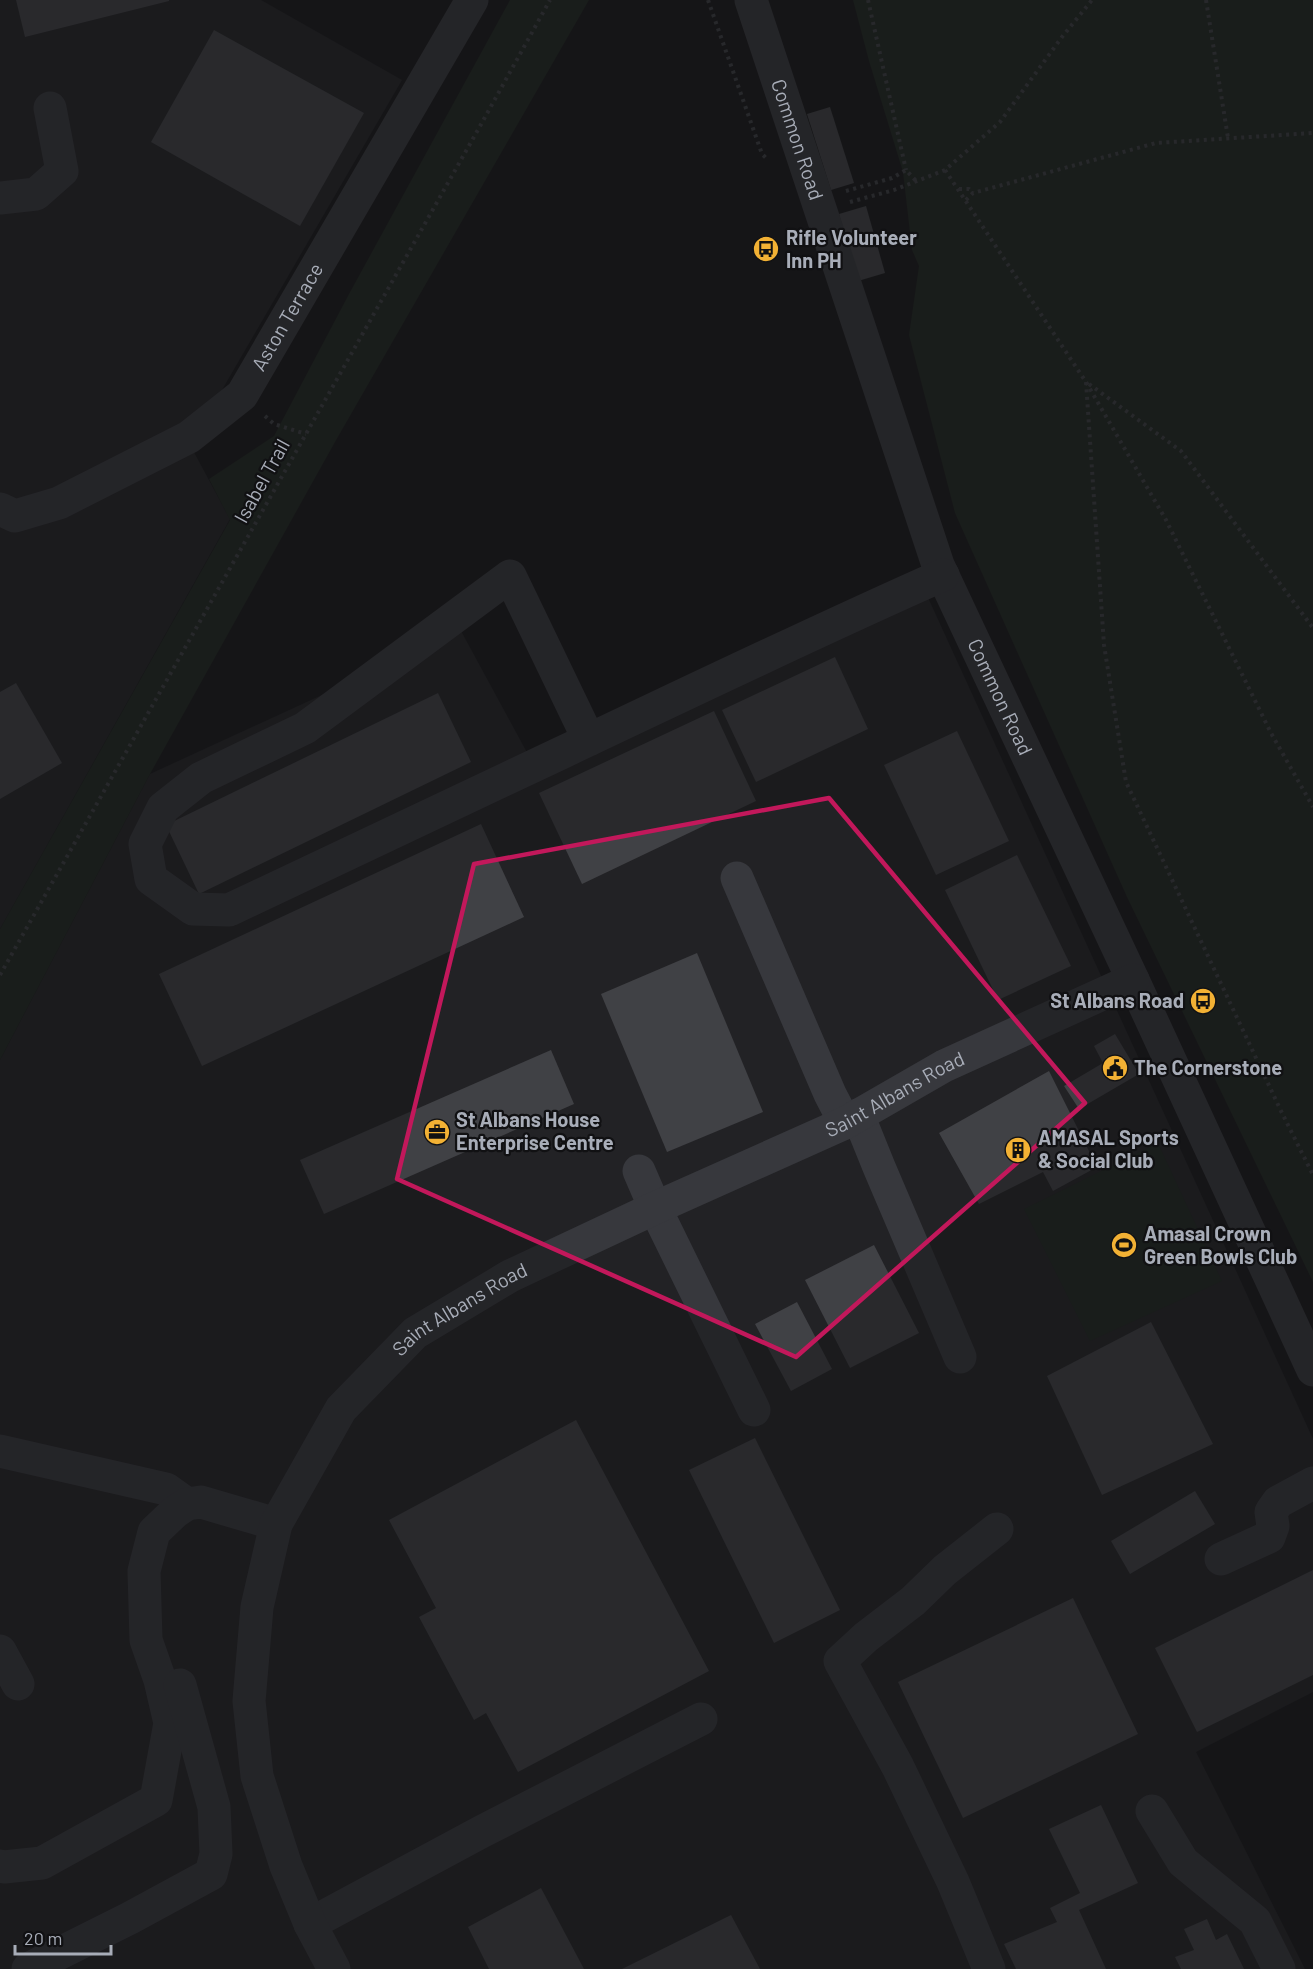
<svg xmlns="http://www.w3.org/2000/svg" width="1313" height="1969" font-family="Barlow,sans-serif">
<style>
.built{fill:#222225}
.green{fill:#1e261f}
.building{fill:#404145}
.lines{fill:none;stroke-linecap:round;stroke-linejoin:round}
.path{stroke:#3d3f44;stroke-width:4;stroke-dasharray:3 4.5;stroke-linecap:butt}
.minor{stroke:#37383d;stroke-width:33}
.marked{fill:none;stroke:#c2185b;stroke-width:4.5;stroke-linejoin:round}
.labels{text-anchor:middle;stroke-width:4.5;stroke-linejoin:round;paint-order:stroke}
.street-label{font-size:20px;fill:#a8adb8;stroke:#111113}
.poi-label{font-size:20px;font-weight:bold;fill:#a8adb8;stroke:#111113;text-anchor:start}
</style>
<rect width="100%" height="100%" fill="#161618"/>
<g class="built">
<path d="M 0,0 L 261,0 L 402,80 L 190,445 L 230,519 L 0,929 Z"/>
<path d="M 919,578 L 1313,1439 L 1313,1692 L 1196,1752 L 1305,1969 L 0,1969 L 0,1060 L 150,774 L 461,631 L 531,760 Z"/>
</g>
<g class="green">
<path d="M 510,0 L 589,0 L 335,442 L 150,774 L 0,1060 L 0,929 L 230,520 L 209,479 L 274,436 L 349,294 Z"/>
<path d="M 853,0 L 1313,0 L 1313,1282 L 1127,897 L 955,513 L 909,335 L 919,266 L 912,250 L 903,172 L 869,61 Z"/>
<path d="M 1158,1143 L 1222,1281 L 1090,1341 L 1024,1209 Z"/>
</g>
<g class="building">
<path d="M 16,0 L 169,0 L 169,1 L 25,37 Z"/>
<path d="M 214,30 L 364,113 L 300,226 L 151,142 Z"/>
<path d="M 830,107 L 854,183 L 831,190 L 807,114 Z"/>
<path d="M 866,206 L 885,273 L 858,281 L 839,214 Z"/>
<path d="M 835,657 L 868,729 L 756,782 L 722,710 Z"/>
<path d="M 16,683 L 62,763 L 0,799 L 0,692 Z"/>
<path d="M 438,693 L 471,762 L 199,894 L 166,825 Z"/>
<path d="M 714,711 L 756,801 L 582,884 L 539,793 Z"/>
<path d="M 957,731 L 1009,841 L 936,875 L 884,765 Z"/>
<path d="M 481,824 L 524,917 L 202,1066 L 159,974 Z"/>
<path d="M 1017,855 L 1071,966 L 998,1000 L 945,890 Z"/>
<path d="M 697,953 L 763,1112 L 667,1152 L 601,994 Z"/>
<path d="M 1115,1034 L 1139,1074 L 1079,1109 L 1064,1086 L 1103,1063 L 1094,1046 Z"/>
<path d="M 551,1050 L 574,1104 L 324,1214 L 300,1160 Z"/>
<path d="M 1049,1071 L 1097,1167 L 1053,1191 L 1043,1172 L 979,1204 L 939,1133 Z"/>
<path d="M 874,1245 L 919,1333 L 850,1368 L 805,1280 Z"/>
<path d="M 797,1302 L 832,1369 L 791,1391 L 755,1324 Z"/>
<path d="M 1151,1322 L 1213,1444 L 1102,1495 L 1047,1376 Z"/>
<path d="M 576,1420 L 709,1671 L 518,1772 L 486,1713 L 474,1720 L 419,1617 L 436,1608 L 389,1520 Z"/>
<path d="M 755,1438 L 840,1610 L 774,1643 L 689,1470 Z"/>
<path d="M 1195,1491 L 1215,1524 L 1130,1574 L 1111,1541 Z"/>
<path d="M 1313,1570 L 1313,1675 L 1197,1732 L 1155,1648 Z"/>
<path d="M 1073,1598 L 1138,1734 L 963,1818 L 898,1682 Z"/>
<path d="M 1101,1805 L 1138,1883 L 1079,1910 L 1106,1969 L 1016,1969 L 1004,1944 L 1057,1922 L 1050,1908 L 1080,1893 L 1049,1829 Z"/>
<path d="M 541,1888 L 584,1969 L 489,1969 L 468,1927 Z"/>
<path d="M 731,1915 L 760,1969 L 622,1969 Z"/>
<path d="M 1207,1919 L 1216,1940 L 1227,1934 L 1244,1969 L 1181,1969 L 1175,1957 L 1194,1950 L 1184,1929 Z"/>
</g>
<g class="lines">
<g class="path">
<path d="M 708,0 L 762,154 L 767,159"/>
<path d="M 868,0 L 906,170"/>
<path d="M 1206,0 L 1228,138"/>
<path d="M 945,170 L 1086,382 L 1166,520 L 1271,733 L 1313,807"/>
<path d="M 959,189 L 969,189 L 973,193"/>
<path d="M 846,191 L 892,178 L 906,170 L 916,181"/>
<path d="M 966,200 L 973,193 L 1156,143 L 1313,133"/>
<path d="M 850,202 L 894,190 L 945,170 L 1000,122 L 1062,37 L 1092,0"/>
<path d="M 1086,382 L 1104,645 L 1126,782 L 1281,1111 L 1313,1175"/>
<path d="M 1089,384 L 1181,451 L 1313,628"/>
<path d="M 265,416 L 274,424 L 306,434"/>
<path d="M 0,975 L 479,128 L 550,0"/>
</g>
<g class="minor">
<path id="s1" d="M 751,0 L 938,565 L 1133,980 L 1313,1370"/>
<path d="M 0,198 L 36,194 L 62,171 L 50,108"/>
<path id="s2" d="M 0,509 L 15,516 L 59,503 L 189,437 L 242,395 L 472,0"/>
<path d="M 589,740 L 510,576 L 305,728 L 201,778 L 163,808 L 145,844 L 151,879 L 193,909 L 229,910 C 340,858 451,806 561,753 C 688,693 814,632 943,575"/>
<path d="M 737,878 L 830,1094 L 845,1123"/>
<path d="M 858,1115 L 879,1167 L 960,1357"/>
<path d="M 639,1171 L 655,1208 L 754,1410"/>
<path d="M 0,1451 L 166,1489 L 187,1504"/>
<path d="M 1221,1559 L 1269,1537 L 1273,1526 L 1271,1512 L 1278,1502 L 1313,1483"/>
<path d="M 0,1651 L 18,1684"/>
<path d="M 1152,1811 L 1183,1862 L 1255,1921 L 1279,1969"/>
<path d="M 0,1866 L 4,1867 L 42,1863 L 156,1800 L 170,1723 L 160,1680 L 146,1640 L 144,1571 L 154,1532 L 175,1512 L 187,1504 L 201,1502 L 276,1524"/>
<path d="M 310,1924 L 481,1832 L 701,1719"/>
<path d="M 28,1969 L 130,1918 L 211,1874 L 216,1854 L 214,1807 L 180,1685"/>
<path id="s3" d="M 334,1969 L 310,1924 L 286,1866 L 257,1776 L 249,1701 L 257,1607 L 276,1524 L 341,1409 L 415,1333 L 510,1276 L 655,1208 L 845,1123 L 944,1066 L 1133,980"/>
<path d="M 989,1969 L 953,1882 L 898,1767 L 840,1661 L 866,1637 L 913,1601 L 945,1570 L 997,1529"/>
</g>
</g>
<path d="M0 0H1313V1969H0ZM 829,798 L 1085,1103 L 796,1357 L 397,1179 L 474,864 Z" fill="#161618" fill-opacity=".55" fill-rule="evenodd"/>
<path class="marked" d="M 829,798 L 1085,1103 L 796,1357 L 397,1179 L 474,864 Z"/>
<defs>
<g id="bus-disc" transform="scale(1.35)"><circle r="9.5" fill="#f2b134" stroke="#111113"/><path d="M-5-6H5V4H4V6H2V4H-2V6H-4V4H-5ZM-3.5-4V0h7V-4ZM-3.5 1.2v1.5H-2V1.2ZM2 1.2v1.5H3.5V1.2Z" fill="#111"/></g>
<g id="civic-disc" transform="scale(1.35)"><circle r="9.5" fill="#f2b134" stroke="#111113"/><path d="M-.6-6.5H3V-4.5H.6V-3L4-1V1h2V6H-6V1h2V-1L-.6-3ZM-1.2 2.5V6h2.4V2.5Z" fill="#111"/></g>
<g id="office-disc" transform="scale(1.35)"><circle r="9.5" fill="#f2b134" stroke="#111113"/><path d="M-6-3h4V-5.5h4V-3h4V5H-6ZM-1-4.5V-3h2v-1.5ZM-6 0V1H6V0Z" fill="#111"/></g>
<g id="building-disc" transform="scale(1.35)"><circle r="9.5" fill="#f2b134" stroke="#111113"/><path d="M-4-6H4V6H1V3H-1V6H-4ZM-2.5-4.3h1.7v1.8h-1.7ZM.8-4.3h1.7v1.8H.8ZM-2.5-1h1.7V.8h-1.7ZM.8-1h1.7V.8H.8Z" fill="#111"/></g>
<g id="stadium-disc" transform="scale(1.35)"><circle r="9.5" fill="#f2b134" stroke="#111113"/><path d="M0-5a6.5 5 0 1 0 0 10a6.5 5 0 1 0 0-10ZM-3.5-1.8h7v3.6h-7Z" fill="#111"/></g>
</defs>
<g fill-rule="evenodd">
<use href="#bus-disc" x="766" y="249"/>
<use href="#bus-disc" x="1203" y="1001"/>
<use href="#civic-disc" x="1115" y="1068"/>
<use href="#office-disc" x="437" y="1132"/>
<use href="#building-disc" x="1018" y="1150"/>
<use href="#stadium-disc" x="1124" y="1245"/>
</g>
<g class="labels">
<g class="street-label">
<text dy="7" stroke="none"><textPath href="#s1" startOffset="147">Common Road</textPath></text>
<text dy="7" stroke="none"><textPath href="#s2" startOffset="366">Aston Terrace</textPath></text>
<text transform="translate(262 481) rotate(-61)" y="7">Isabel Trail</text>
<text dy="7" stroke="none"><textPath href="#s1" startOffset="741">Common Road</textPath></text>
<text dy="7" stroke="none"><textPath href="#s3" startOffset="1238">Saint Albans Road</textPath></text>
<text dy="7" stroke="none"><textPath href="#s3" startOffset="752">Saint Albans Road</textPath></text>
</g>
<g class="poi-label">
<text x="786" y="245">Rifle Volunteer<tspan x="786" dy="23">Inn PH</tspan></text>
<text x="1184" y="1008" text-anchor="end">St Albans Road</text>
<text x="1134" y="1075">The Cornerstone</text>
<text x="456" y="1127">St Albans House<tspan x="456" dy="23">Enterprise Centre</tspan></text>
<text x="1038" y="1145">AMASAL Sports<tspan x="1038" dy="23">&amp; Social Club</tspan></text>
<text x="1144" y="1241">Amasal Crown<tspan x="1144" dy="23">Green Bowls Club</tspan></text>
</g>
</g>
<path d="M15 1945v9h96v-9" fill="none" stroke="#a8adb8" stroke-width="3"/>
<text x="24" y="1945" font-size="18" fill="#a8adb8" stroke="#111113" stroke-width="4.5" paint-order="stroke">20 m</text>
</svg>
